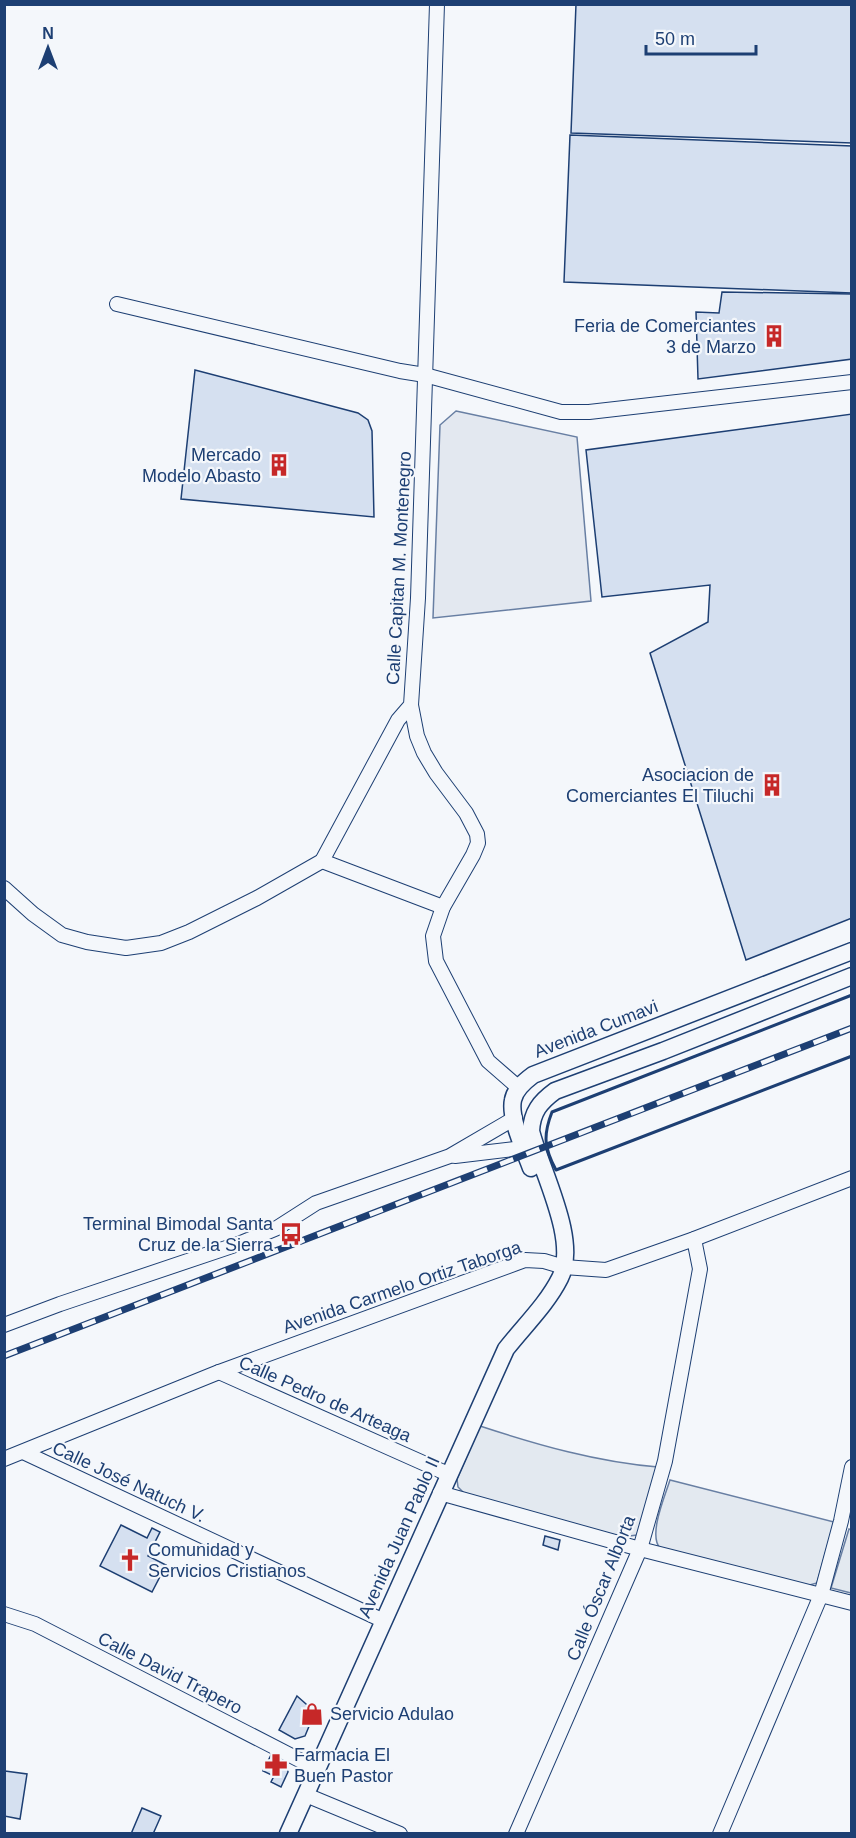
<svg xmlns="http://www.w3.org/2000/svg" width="856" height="1838" font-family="Helvetica,sans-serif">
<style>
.green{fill:#e3e9f0;stroke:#687fa3;stroke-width:1.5}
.parking{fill:#e3e8f0;stroke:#687fa3;stroke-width:1.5}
.building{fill:#d5e0f0;stroke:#1d3f73;stroke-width:1.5}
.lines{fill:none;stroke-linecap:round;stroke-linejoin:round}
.minor-casing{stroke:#1d3f73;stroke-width:16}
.tertiary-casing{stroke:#1d3f73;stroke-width:19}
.minor{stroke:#f4f7fb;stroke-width:14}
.tertiary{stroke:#f4f7fb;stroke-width:16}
.rail-casing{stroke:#1d3f73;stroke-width:7}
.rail{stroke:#f4f7fb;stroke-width:4.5;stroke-dasharray:14;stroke-linecap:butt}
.wall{stroke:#1d3f73;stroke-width:3}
.labels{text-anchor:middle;stroke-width:4.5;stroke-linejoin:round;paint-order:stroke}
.poi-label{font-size:18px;fill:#1d3f73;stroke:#f4f7fb;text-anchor:end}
.street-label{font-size:18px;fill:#1d3f73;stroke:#f4f7fb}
</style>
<rect width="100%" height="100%" fill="#f4f7fb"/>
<g class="green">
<path d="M 480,1426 C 538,1445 597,1462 658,1467 L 637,1535 L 622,1537 L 466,1495 L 458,1487 L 457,1479 Z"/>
<path d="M 670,1480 L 834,1522 L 817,1583 L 806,1586 L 660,1548 C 648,1535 665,1496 670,1480 Z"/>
<path d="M 849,1529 L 852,1530 L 851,1593 L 831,1588 Z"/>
</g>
<path class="parking" d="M 456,411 L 577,437 L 591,601 L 433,618 L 440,425 Z"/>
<g class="building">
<path d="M 576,4 L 852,4 L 852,143 L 571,133 Z"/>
<path d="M 570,135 L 852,146 L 852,293 L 564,282 Z"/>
<path d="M 722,292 L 852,294 L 852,359 L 698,379 L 696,312 L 719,313 Z"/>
<path d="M 195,370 L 358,413 L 368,420 L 372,431 L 374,517 L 181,499 Z"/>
<path d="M 852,414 L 852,918 L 746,960 L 650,653 L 708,622 L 710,585 L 602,597 L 586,450 Z"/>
<path d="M 121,1525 L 147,1538 L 152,1528 L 160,1532 L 148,1556 L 166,1565 L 152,1592 L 100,1566 Z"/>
<path d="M 545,1536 L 560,1540 L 558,1550 L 543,1545 Z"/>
<path d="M 297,1696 L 315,1712 L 305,1736 L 295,1739 L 279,1730 Z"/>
<path d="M 272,1753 L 286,1759 L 288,1772 L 281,1787 L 271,1782 L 274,1776 L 263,1771 Z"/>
<path d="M 5,1771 L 27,1774 L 20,1819 L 4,1816 Z"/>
<path d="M 142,1808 L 161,1816 L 153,1834 L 131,1834 Z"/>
</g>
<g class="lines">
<g class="minor-casing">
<g id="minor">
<path d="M 117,304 L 400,371 L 425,375 L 561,412 L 589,412 L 852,382"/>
<path d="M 411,705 L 417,736 L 424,753 L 436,773 L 466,813 L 477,834 L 478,843 L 473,855 L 443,907 L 433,936 L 436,961 L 488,1061 L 519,1088"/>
<path d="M 322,861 L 443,907"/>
<path d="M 4,888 L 33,914 L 62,935 L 87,942 L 126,948 L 161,943 L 189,932 L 257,898 L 322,861 L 398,720 L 411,705 L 418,598 L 437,4"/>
<path d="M 455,1156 L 523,1148"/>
<path d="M 4,1325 L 60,1304 L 241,1243 L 277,1228 L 316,1203 L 450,1156 L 515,1118"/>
<path d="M 219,1372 L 448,1474"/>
<path d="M 23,1452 L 384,1621"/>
<path d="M 4,1459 L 219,1372 L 525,1260 L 544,1261 L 564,1267 L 606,1270 L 694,1239 L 852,1178"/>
<path d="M 440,1493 L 640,1549 L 852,1603"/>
<path d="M 4,1614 L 35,1624 L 317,1769"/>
<path d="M 306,1795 L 400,1834"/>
<path d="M 516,1834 L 640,1549 L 665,1461 L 700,1269 L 694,1239"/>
<path d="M 720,1834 L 821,1595 L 841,1521 L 852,1467"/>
</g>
</g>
<g class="tertiary-casing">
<g id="tertiary">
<path d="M 531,1168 C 525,1151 509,1118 513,1100 C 515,1089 525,1081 533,1075 L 852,951"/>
<path d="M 288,1834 L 506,1349 C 524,1326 547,1304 560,1278 C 579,1240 541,1171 531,1131 C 532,1112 540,1102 555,1091 L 663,1051 L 852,976"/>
</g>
</g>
<use href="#minor" class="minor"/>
<use href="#tertiary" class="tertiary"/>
<g class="rail-casing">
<path id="rail" d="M 4,1356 L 852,1028"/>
</g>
<use href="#rail" class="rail"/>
<path class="wall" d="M 852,995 L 552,1112 C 543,1135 544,1148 556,1170 L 852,1056"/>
</g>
<defs>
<g id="building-bare" transform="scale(1.8)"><path d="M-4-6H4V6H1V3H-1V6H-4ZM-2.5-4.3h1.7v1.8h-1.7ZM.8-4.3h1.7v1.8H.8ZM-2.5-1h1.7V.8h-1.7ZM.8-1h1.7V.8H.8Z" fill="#c62828" stroke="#f4f7fb" stroke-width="2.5" paint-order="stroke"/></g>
<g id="bus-bare" transform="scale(1.8)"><path d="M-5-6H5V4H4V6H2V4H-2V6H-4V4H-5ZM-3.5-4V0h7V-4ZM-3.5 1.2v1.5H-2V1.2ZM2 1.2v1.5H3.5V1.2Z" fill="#c62828" stroke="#f4f7fb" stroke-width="2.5" paint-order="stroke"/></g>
<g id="church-bare" transform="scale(1.8)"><path d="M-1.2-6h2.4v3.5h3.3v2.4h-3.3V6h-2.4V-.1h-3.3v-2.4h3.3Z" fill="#c62828" stroke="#f4f7fb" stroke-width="2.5" paint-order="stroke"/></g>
<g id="shop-bare" transform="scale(1.8)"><path d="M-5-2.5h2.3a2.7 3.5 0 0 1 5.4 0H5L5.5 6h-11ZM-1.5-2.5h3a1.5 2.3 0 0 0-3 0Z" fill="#c62828" stroke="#f4f7fb" stroke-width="2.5" paint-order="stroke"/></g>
<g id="pharmacy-bare" transform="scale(1.8)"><path d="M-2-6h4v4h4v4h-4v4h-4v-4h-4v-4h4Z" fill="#c62828" stroke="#f4f7fb" stroke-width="2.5" paint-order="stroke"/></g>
</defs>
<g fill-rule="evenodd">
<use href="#building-bare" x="774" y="336"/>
<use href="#building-bare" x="279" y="465"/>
<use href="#building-bare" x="772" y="785"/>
<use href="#bus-bare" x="291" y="1234"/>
<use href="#church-bare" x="130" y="1560"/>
<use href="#shop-bare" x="312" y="1714"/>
<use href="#pharmacy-bare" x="276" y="1765"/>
</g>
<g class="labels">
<g class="poi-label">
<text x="756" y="332">Feria de Comerciantes<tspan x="756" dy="21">3 de Marzo</tspan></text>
<text x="261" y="461">Mercado<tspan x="261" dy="21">Modelo Abasto</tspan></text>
<text x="754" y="781">Asociacion de<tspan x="754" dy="21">Comerciantes El Tiluchi</tspan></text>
<text x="273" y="1230">Terminal Bimodal Santa<tspan x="273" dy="21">Cruz de la Sierra</tspan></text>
<text x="148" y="1556" text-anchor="start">Comunidad y<tspan x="148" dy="21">Servicios Cristianos</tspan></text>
<text x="330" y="1720" text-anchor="start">Servicio Adulao</text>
<text x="294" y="1761" text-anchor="start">Farmacia El<tspan x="294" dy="21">Buen Pastor</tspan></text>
</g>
<g class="street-label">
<text transform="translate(399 568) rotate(-87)" y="6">Calle Capitan M. Montenegro</text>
<text transform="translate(596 1029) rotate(-21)" y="6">Avenida Cumavi</text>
<text transform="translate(402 1287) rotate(-19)" y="6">Avenida Carmelo Ortiz Taborga</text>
<text transform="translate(325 1399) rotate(24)" y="6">Calle Pedro de Arteaga</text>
<text transform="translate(129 1482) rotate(25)" y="6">Calle José Natuch V.</text>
<text transform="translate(399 1537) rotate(-66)" y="6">Avenida Juan Pablo II</text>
<text transform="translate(601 1588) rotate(-68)" y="6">Calle Óscar Alborta</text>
<text transform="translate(170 1673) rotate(27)" y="6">Calle David Trapero</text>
</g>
</g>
<rect width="856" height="1838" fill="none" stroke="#1d3f73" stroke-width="12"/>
<g transform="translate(48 48)" stroke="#f4f7fb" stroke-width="4.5" paint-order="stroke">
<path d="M0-4.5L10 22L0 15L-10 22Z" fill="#1d3f73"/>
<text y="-9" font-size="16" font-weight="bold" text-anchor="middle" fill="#1d3f73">N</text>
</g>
<path d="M646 45v9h110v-9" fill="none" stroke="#1d3f73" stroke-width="3"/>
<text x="655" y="45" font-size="18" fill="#1d3f73" stroke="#f4f7fb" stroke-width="4.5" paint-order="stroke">50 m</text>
</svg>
